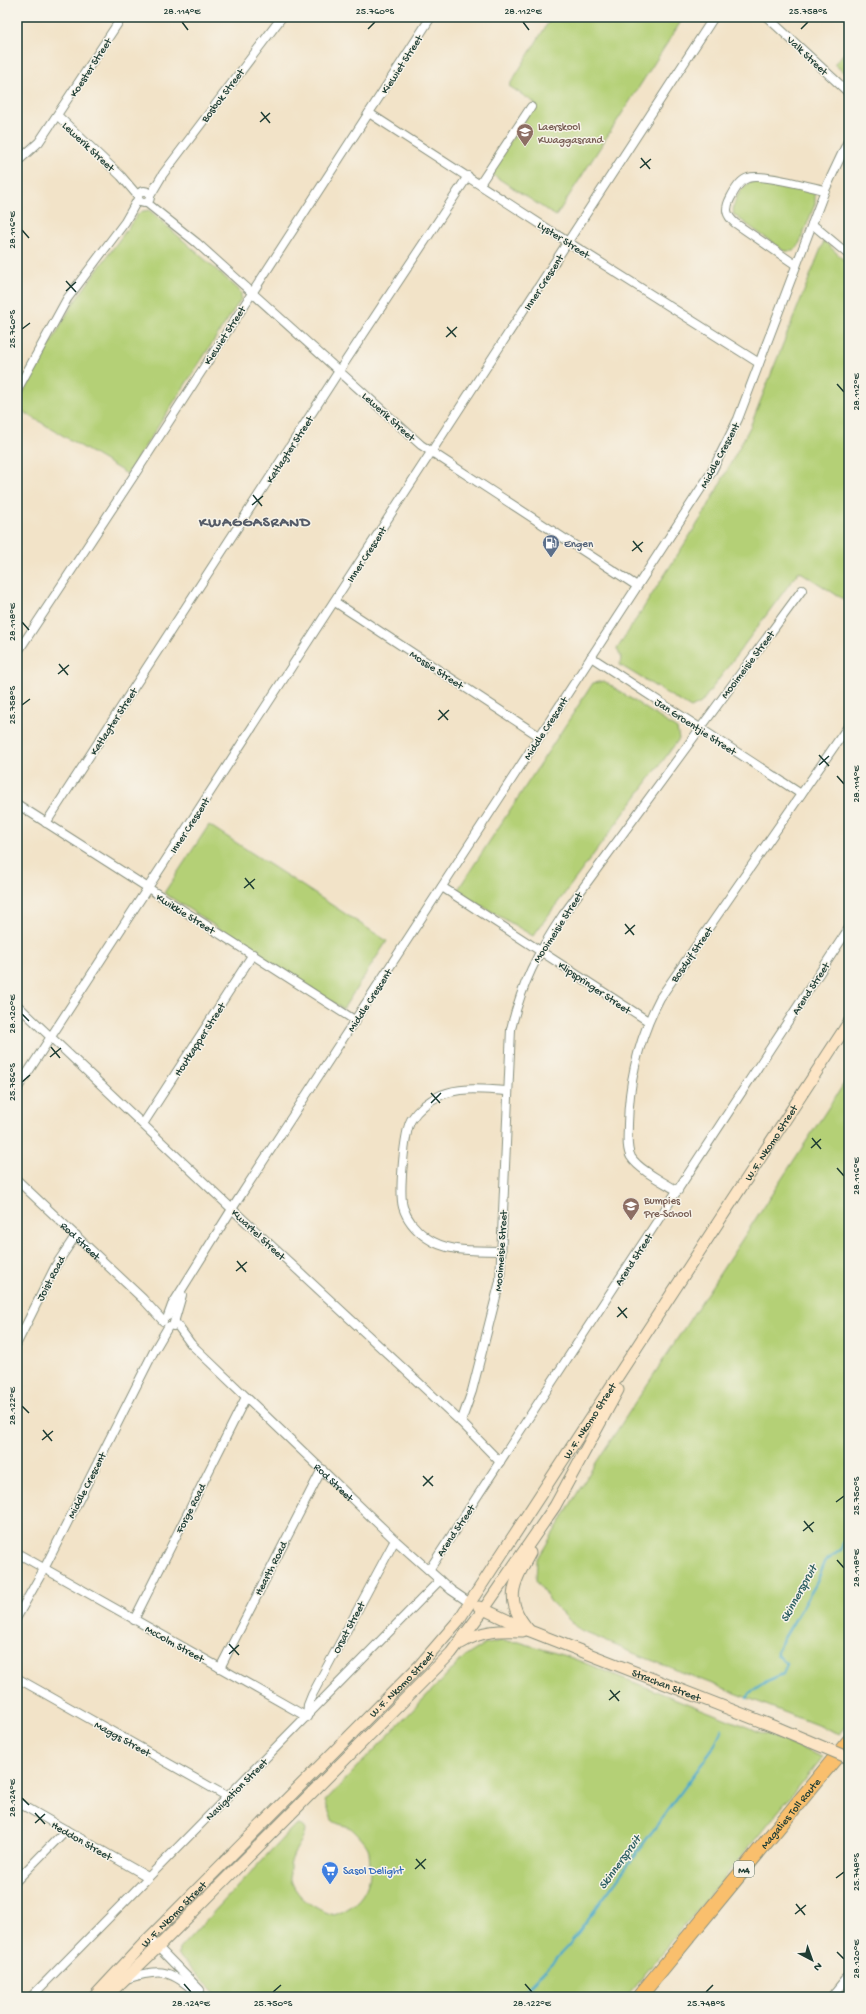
<svg xmlns="http://www.w3.org/2000/svg" width="866" height="2014" font-family="'Gochi Hand',sans-serif">
<style>
.green{fill:#b4d076;stroke:#6a8655}
.lines{fill:none;stroke-linecap:round;stroke-linejoin:round}
.stream{stroke:#4baac9;stroke-width:2.5}
.street-casing{stroke:#88907e;stroke-width:10}
.secondary-casing{stroke:#88907e;stroke-width:13}
.highway-casing{stroke:#88907e;stroke-width:16}
.street{stroke:#fff;stroke-width:8}
.secondary{stroke:#fde5c5;stroke-width:11}
.highway{stroke:#f9bf6d;stroke-width:14}
.secondary-bridge-casing{stroke:#88907e;stroke-width:13;stroke-linecap:butt}
.secondary-bridge{stroke:#fde5c5;stroke-width:11}
.ticks{fill:none;stroke:#1f3d34;stroke-width:1.5}
.labels{text-anchor:middle;stroke-width:3;stroke-linejoin:round;paint-order:stroke}
.shield{fill:#f7f3e8;stroke:#60746a;stroke-width:1}
.shield-label{font-size:10px;font-weight:bold;fill:#1f3d34}
.street-label{font-size:11px;fill:#1f3d34;stroke:#f7f3e8}
.education-label{font-size:11px;fill:#785e54;stroke:#f7f3e8;text-anchor:start}
.service-label{font-size:11px;fill:#4e5e75;stroke:#f7f3e8;text-anchor:start}
.shop-label{font-size:11px;fill:#366cbe;stroke:#f7f3e8;text-anchor:start}
.water-label{font-size:12px;font-style:italic;fill:#2c5e61;stroke:#f7f3e8}
.district-label{font-size:15px;font-weight:bold;letter-spacing:1px;fill:#565c68;stroke:#f7f3e8}
.neatline{fill:none;stroke:#1f3d34;stroke-width:1.5}
.ticks-label{font-size:10px;text-anchor:middle;fill:#1f3d34}
</style>
<rect width="100%" height="100%" fill="#f7f3e8"/>
<filter id="ink" filterUnits="userSpaceOnUse"><feTurbulence type="fractalNoise" baseFrequency=".025" numOctaves="2"/><feDisplacementMap in="SourceGraphic" scale="8" xChannelSelector="R" yChannelSelector="G"/><feConvolveMatrix kernelMatrix="1 2 1 2 8 2 1 2 1" color-interpolation-filters="sRGB"/></filter>
<filter id="wash" filterUnits="userSpaceOnUse"><feTurbulence type="fractalNoise" baseFrequency=".012" numOctaves="4" result="noise"/><feDisplacementMap in="SourceGraphic" scale="16" xChannelSelector="R" yChannelSelector="G"/><feGaussianBlur stdDeviation="0.9" result="paint"/><feColorMatrix in="noise" values="0 0 0 0 0 0 0 0 0 0 0 0 0 0 0 0 0 1.4 0 .05"/><feComposite in="paint" operator="in"/></filter>
<g filter="url(#wash)">
<rect width="100%" height="100%" fill="#f2e3c8"/>
<g class="green">
<path d="M 550,17 L 684,17 L 556,216 L 490,173 L 535,103 L 509,86 L 551,18 Z"/>
<path d="M 849,48 L 849,77 L 834,64 Z"/>
<path d="M 759,179 L 810,190 L 815,195 L 815,204 L 798,247 L 793,251 L 784,251 L 734,215 C 730,201 745,180 759,179 Z"/>
<path d="M 149,210 L 238,289 L 241,293 L 241,299 L 127,474 L 17,408 L 17,404 L 72,305 L 138,214 L 143,211 Z"/>
<path d="M 824,241 L 849,265 L 849,603 L 799,571 L 701,703 L 691,708 L 620,665 L 621,657 L 617,649 L 705,512 L 750,427 Z"/>
<path d="M 604,681 L 677,729 L 679,739 L 533,936 L 457,891 L 593,683 Z"/>
<path d="M 209,825 L 387,941 L 343,1009 L 164,893 Z"/>
<path d="M 849,1076 L 849,1723 L 840,1734 L 638,1655 L 579,1630 L 551,1602 L 536,1580 L 537,1560 L 590,1472 Z"/>
<path d="M 501,1641 L 519,1642 L 572,1658 L 823,1757 L 626,1997 L 219,1997 L 178,1955 L 179,1949 L 294,1826 L 299,1824 L 305,1829 C 305,1839 298,1844 294,1854 C 279,1884 306,1907 334,1915 C 358,1907 372,1889 370,1863 C 369,1859 370,1852 368,1848 C 365,1842 359,1836 354,1831 C 348,1824 338,1826 332,1820 L 325,1801 L 463,1658 L 483,1645 Z"/>
</g>
<g class="lines">
<g class="stream">
<path d="M 747,1698 C 756,1685 769,1680 783,1674 L 787,1663 L 777,1655 L 777,1650 L 816,1584 L 826,1560 L 841,1550 L 849,1525"/>
<path d="M 519,1997 L 569,1945 L 712,1750 L 722,1729"/>
</g>
</g>
</g>
<g filter="url(#ink)">
<g class="lines">
<g class="street-casing">
<g id="street">
<path d="M 767,17 L 849,93"/>
<path d="M 369,113 L 568,242 L 759,363"/>
<path d="M 58,116 L 121,176 L 138,196"/>
<path d="M 17,162 L 39,142 L 122,17"/>
<path d="M 480,184 L 531,107"/>
<circle cx="144" cy="197" r="6"/>
<path d="M 150,196 L 163,174 L 282,17"/>
<path d="M 147,203 L 197,243 L 421,445 L 637,586"/>
<path d="M 812,224 L 849,255"/>
<path d="M 796,265 L 735,223 C 726,215 725,209 730,199 C 734,191 740,180 748,178 C 762,173 809,187 825,190"/>
<path d="M 17,390 L 67,299 L 125,222 L 138,199"/>
<path d="M 335,602 L 539,736"/>
<path d="M 17,653 L 133,477 L 431,17"/>
<path d="M 591,657 L 801,794"/>
<path d="M 17,804 L 356,1021"/>
<path d="M 46,823 L 339,371 L 468,176"/>
<path d="M 442,887 L 648,1021"/>
<path d="M 17,1005 L 232,1209 L 461,1422 L 500,1462"/>
<path d="M 17,1089 L 714,17"/>
<path d="M 143,1124 L 253,954"/>
<path id="s1" d="M 17,1180 L 143,1299 L 163,1321"/>
<path d="M 678,1191 C 665,1183 639,1170 631,1157 C 626,1148 628,1135 628,1124 C 629,1079 639,1038 660,998 L 849,725"/>
<path d="M 501,1251 C 476,1250 448,1253 427,1238 C 417,1231 407,1220 403,1207 C 399,1193 404,1133 411,1120 C 418,1109 430,1100 441,1095 C 461,1086 486,1090 508,1091"/>
<path d="M 168,1316 L 172,1305 L 232,1209 L 711,473 L 738,419 L 825,190 L 849,139"/>
<path id="s2" d="M 175,1322 L 191,1344 L 395,1540 L 451,1590 L 470,1603"/>
<path d="M 173,1326 L 182,1295"/>
<path d="M 17,1343 L 56,1265 L 76,1235"/>
<path d="M 461,1422 L 472,1391 L 500,1281 L 511,1029 C 522,983 537,954 563,915 L 802,590"/>
<path d="M 17,1553 L 307,1717 L 308,1705 L 312,1695 L 395,1540"/>
<path d="M 429,1570 L 849,928"/>
<path d="M 17,1617 L 44,1569 L 154,1351 L 168,1327"/>
<path d="M 134,1620 L 246,1397"/>
<path d="M 220,1668 L 322,1469"/>
<path d="M 17,1678 L 228,1797"/>
<path d="M 17,1802 L 148,1877"/>
<path d="M 17,1880 L 66,1830"/>
<path d="M 149,1938 L 200,1990"/>
<path d="M 126,1979 C 167,1966 171,1972 202,1997"/>
<path d="M 31,1997 L 440,1580"/>
<path d="M 831,1997 L 849,1975"/>
</g>
</g>
<g class="secondary-casing">
<g id="secondary">
<path id="s3" d="M 479,1607 L 530,1631 L 778,1728"/>
<path d="M 528,1629 C 503,1600 514,1583 530,1553"/>
<path d="M 461,1643 C 482,1630 500,1630 523,1631"/>
<path id="s4" d="M 94,1997 L 149,1938 L 420,1665 L 458,1621 L 849,1022"/>
<path d="M 106,1997 L 158,1947 L 451,1653 L 484,1609 L 555,1506 L 618,1390"/>
</g>
</g>
<g class="highway-casing">
<g id="highway">
<path id="s5" d="M 639,1997 L 849,1741"/>
</g>
</g>
<use href="#street" class="street"/>
<use href="#secondary" class="secondary"/>
<use href="#highway" class="highway"/>
<g class="secondary-bridge-casing">
<path id="secondary-bridge" d="M 778,1728 L 849,1758"/>
</g>
<use href="#secondary-bridge" class="secondary-bridge"/>
</g>
</g>
<path class="ticks" d="M 182,22 L 188,30M 523,22 L 529,30M 368,29 L 375,22M 801,29 L 808,22M 261,112 L 270,123M 260,122 L 270,113M 641,158 L 650,169M 640,168 L 651,159M 22,230 L 29,238M 66,281 L 76,292M 66,291 L 76,282M 447,327 L 456,337M 22,329 L 30,323M 446,337 L 457,327M 837,384 L 844,392M 253,495 L 262,506M 252,505 L 263,496M 633,541 L 642,552M 632,551 L 643,542M 22,622 L 29,630M 59,664 L 68,675M 58,674 L 69,665M 22,705 L 30,699M 439,710 L 448,720M 438,720 L 449,710M 819,755 L 829,766M 819,765 L 829,756M 837,776 L 844,784M 245,878 L 254,889M 244,888 L 255,879M 625,924 L 634,935M 625,934 L 635,925M 22,1014 L 29,1021M 51,1047 L 60,1058M 50,1057 L 61,1048M 22,1082 L 30,1075M 431,1093 L 440,1103M 431,1103 L 441,1093M 812,1138 L 821,1149M 811,1148 L 821,1139M 837,1168 L 844,1176M 237,1261 L 246,1272M 236,1271 L 247,1262M 618,1307 L 627,1318M 617,1317 L 627,1308M 22,1406 L 29,1413M 43,1430 L 52,1441M 42,1440 L 53,1431M 423,1476 L 433,1486M 423,1486 L 433,1476M 836,1502 L 844,1496M 804,1521 L 813,1532M 803,1531 L 814,1522M 837,1560 L 844,1568M 229,1644 L 239,1655M 229,1654 L 239,1645M 610,1690 L 619,1701M 609,1700 L 620,1691M 22,1798 L 29,1805M 35,1813 L 45,1824M 35,1823 L 45,1814M 416,1859 L 425,1869M 415,1869 L 426,1859M 836,1878 L 844,1872M 796,1904 L 805,1915M 795,1914 L 806,1905M 837,1952 L 844,1959M 184,1984 L 191,1992M 525,1984 L 532,1992M 273,1992 L 281,1985M 706,1992 L 713,1985"/>
<defs>
<g id="school-pin" transform="scale(0.9)"><path d="M0 17L-7.5 6A9.5 9.5 0 1 1 7.5 6Z" fill="#8d6e63" stroke="#f7f3e8"/><path d="M0-5L7-2L0 1L-7-2ZM-4 1L0 2.5L4 1V4Q0 6-4 4Z" fill="#fff"/></g>
<g id="fuel-pin" transform="scale(0.9)"><path d="M0 17L-7.5 6A9.5 9.5 0 1 1 7.5 6Z" fill="#5c6f8a" stroke="#f7f3e8"/><path d="M-5.5-6h7V0h2V4h1.3V-2.5L3-4.5l.8-.8L6-3V5H2.5V1h-1V6h-7ZM-4.2-4.7v3.2H.2V-4.7Z" fill="#fff"/></g>
<g id="supermarket-pin" transform="scale(0.9)"><path d="M0 17L-7.5 6A9.5 9.5 0 1 1 7.5 6Z" fill="#3f7fe0" stroke="#f7f3e8"/><path d="M-6-5.5h2.5l.6 2H6L4.5 2H-2.5L-4.4-4H-6ZM-1.5 3.2a1.3 1.3 0 1 0 .1 0ZM3 3.2a1.3 1.3 0 1 0 .1 0Z" fill="#fff"/></g>
</defs>
<g fill-rule="evenodd">
<use href="#school-pin" x="525" y="132"/>
<use href="#fuel-pin" x="551" y="543"/>
<use href="#school-pin" x="631" y="1206"/>
<use href="#supermarket-pin" x="330" y="1870"/>
</g>
<g class="labels">
<rect class="shield" x="734" y="1861" width="20" height="16" rx="3"/>
<g class="shield-label">
<text x="744" y="1873">M4</text>
</g>
<g class="street-label">
<text transform="translate(808 55) rotate(43)" y="4">Valk Street</text>
<text transform="translate(401 64) rotate(-57)" y="4">Kiewiet Street</text>
<text transform="translate(90 67) rotate(-57)" y="4">Koester Street</text>
<text transform="translate(222 95) rotate(-53)" y="4">Bosbok Street</text>
<text transform="translate(89 146) rotate(43)" y="4">Lewerik Street</text>
<text transform="translate(564 239) rotate(33)" y="4">Lyster Street</text>
<text transform="translate(543 282) rotate(-57)" y="4">Inner Crescent</text>
<text transform="translate(224 335) rotate(-57)" y="4">Kiewiet Street</text>
<text transform="translate(389 416) rotate(42)" y="4">Lewerik Street</text>
<text transform="translate(289 449) rotate(-57)" y="4">Katlagter Street</text>
<text transform="translate(719 455) rotate(-62)" y="4">Middle Crescent</text>
<text transform="translate(366 554) rotate(-57)" y="4">Inner Crescent</text>
<text transform="translate(747 664) rotate(-53)" y="4">Mooimeisie Street</text>
<text transform="translate(437 669) rotate(33)" y="4">Mossie Street</text>
<text transform="translate(113 721) rotate(-57)" y="4">Katlagter Street</text>
<text transform="translate(696 726) rotate(33)" y="4">Jan Groentjie Street</text>
<text transform="translate(545 728) rotate(-57)" y="4">Middle Crescent</text>
<text transform="translate(189 825) rotate(-57)" y="4">Inner Crescent</text>
<text transform="translate(186 913) rotate(32)" y="4">Kwikkie Street</text>
<text transform="translate(557 927) rotate(-57)" y="4">Mooimeisie Street</text>
<text transform="translate(691 954) rotate(-55)" y="4">Bosduif Street</text>
<text transform="translate(595 987) rotate(34)" y="4">Klipspringer Street</text>
<text transform="translate(810 988) rotate(-57)" y="4">Arend Street</text>
<text transform="translate(369 1000) rotate(-57)" y="4">Middle Crescent</text>
<text transform="translate(199 1039) rotate(-57)" y="4">Houtkapper Street</text>
<text dy="4" stroke="none"><textPath href="#s4" startOffset="1095">W.F. Nkomo Street</textPath></text>
<text transform="translate(259 1234) rotate(43)" y="4">Kwartel Street</text>
<text dy="4" stroke="none"><textPath href="#s1" startOffset="88">Rod Street</textPath></text>
<text transform="translate(500 1251) rotate(-86)" y="4">Mooimeisie Street</text>
<text transform="translate(633 1259) rotate(-57)" y="4">Arend Street</text>
<text transform="translate(50 1278) rotate(-62)" y="4">Joist Road</text>
<text dy="4" stroke="none"><textPath href="#s4" startOffset="763">W.F. Nkomo Street</textPath></text>
<text dy="4" stroke="none"><textPath href="#s2" startOffset="226">Rod Street</textPath></text>
<text transform="translate(86 1485) rotate(-63)" y="4">Middle Crescent</text>
<text transform="translate(190 1508) rotate(-63)" y="4">Forge Road</text>
<text transform="translate(455 1530) rotate(-56)" y="4">Arend Street</text>
<text transform="translate(270 1568) rotate(-63)" y="4">Hearth Road</text>
<text transform="translate(348 1627) rotate(-62)" y="4">Orsat Street</text>
<text transform="translate(175 1643) rotate(29)" y="4">McColm Street</text>
<text dy="4" stroke="none"><textPath href="#s4" startOffset="439">W.F. Nkomo Street</textPath></text>
<text dy="4" stroke="none"><textPath href="#s3" startOffset="203">Strachan Street</textPath></text>
<text transform="translate(123 1738) rotate(29)" y="4">Maggs Street</text>
<text transform="translate(236 1789) rotate(-45)" y="4">Navigation Street</text>
<text dy="4" stroke="none"><textPath href="#s5" startOffset="238">Magalies Toll Route</textPath></text>
<text transform="translate(82 1840) rotate(30)" y="4">Heddon Street</text>
<text dy="4" stroke="none"><textPath href="#s4" startOffset="115">W.F. Nkomo Street</textPath></text>
</g>
<g class="education-label">
<text x="538" y="130">Laerskool<tspan x="538" dy="13">Kwaggasrand</tspan></text>
<text x="644" y="1204">Bumpies<tspan x="644" dy="13">Pre-School</tspan></text>
</g>
<g class="service-label">
<text x="564" y="547">Engen</text>
</g>
<g class="shop-label">
<text x="343" y="1874">Sasol Delight</text>
</g>
<g class="water-label">
<text transform="translate(798 1593) rotate(-61)" y="4">Skinnerspruit</text>
<text transform="translate(619 1862) rotate(-54)" y="4">Skinnerspruit</text>
</g>
<g class="district-label">
<text x="255" y="526">KWAGGASRAND</text>
</g>
</g>
<rect width="866" height="2014" fill="none" stroke="#f7f3e8" stroke-width="44"/>
<g transform="translate(812 1960) rotate(139)" stroke="#f7f3e8" stroke-width="3" paint-order="stroke">
<path d="M0-3L7 15L0 10L-7 15Z" fill="#1f3d34"/>
<text y="-6" font-size="11" font-weight="bold" text-anchor="middle" fill="#1f3d34">N</text>
</g>
<rect x="22" y="22" width="822" height="1970" class="neatline"/>
<g class="ticks-label">
<text x="182" y="14">28.114°E</text>
<text x="375" y="14">25.760°S</text>
<text x="523" y="14">28.112°E</text>
<text x="808" y="14">25.758°S</text>
<text transform="translate(11 230) rotate(-90)" y="4">28.116°E</text>
<text transform="translate(11 329) rotate(-90)" y="4">25.760°S</text>
<text transform="translate(855 392) rotate(-90)" y="4">28.112°E</text>
<text transform="translate(11 622) rotate(-90)" y="4">28.118°E</text>
<text transform="translate(11 705) rotate(-90)" y="4">25.758°S</text>
<text transform="translate(855 784) rotate(-90)" y="4">28.114°E</text>
<text transform="translate(11 1014) rotate(-90)" y="4">28.120°E</text>
<text transform="translate(11 1082) rotate(-90)" y="4">25.756°S</text>
<text transform="translate(855 1176) rotate(-90)" y="4">28.116°E</text>
<text transform="translate(11 1406) rotate(-90)" y="4">28.122°E</text>
<text transform="translate(855 1496) rotate(-90)" y="4">25.750°S</text>
<text transform="translate(855 1568) rotate(-90)" y="4">28.118°E</text>
<text transform="translate(11 1798) rotate(-90)" y="4">28.124°E</text>
<text transform="translate(855 1872) rotate(-90)" y="4">25.748°S</text>
<text transform="translate(855 1959) rotate(-90)" y="4">28.120°E</text>
<text x="191" y="2006">28.124°E</text>
<text x="273" y="2006">25.750°S</text>
<text x="532" y="2006">28.122°E</text>
<text x="706" y="2006">25.748°S</text>
</g>
</svg>
